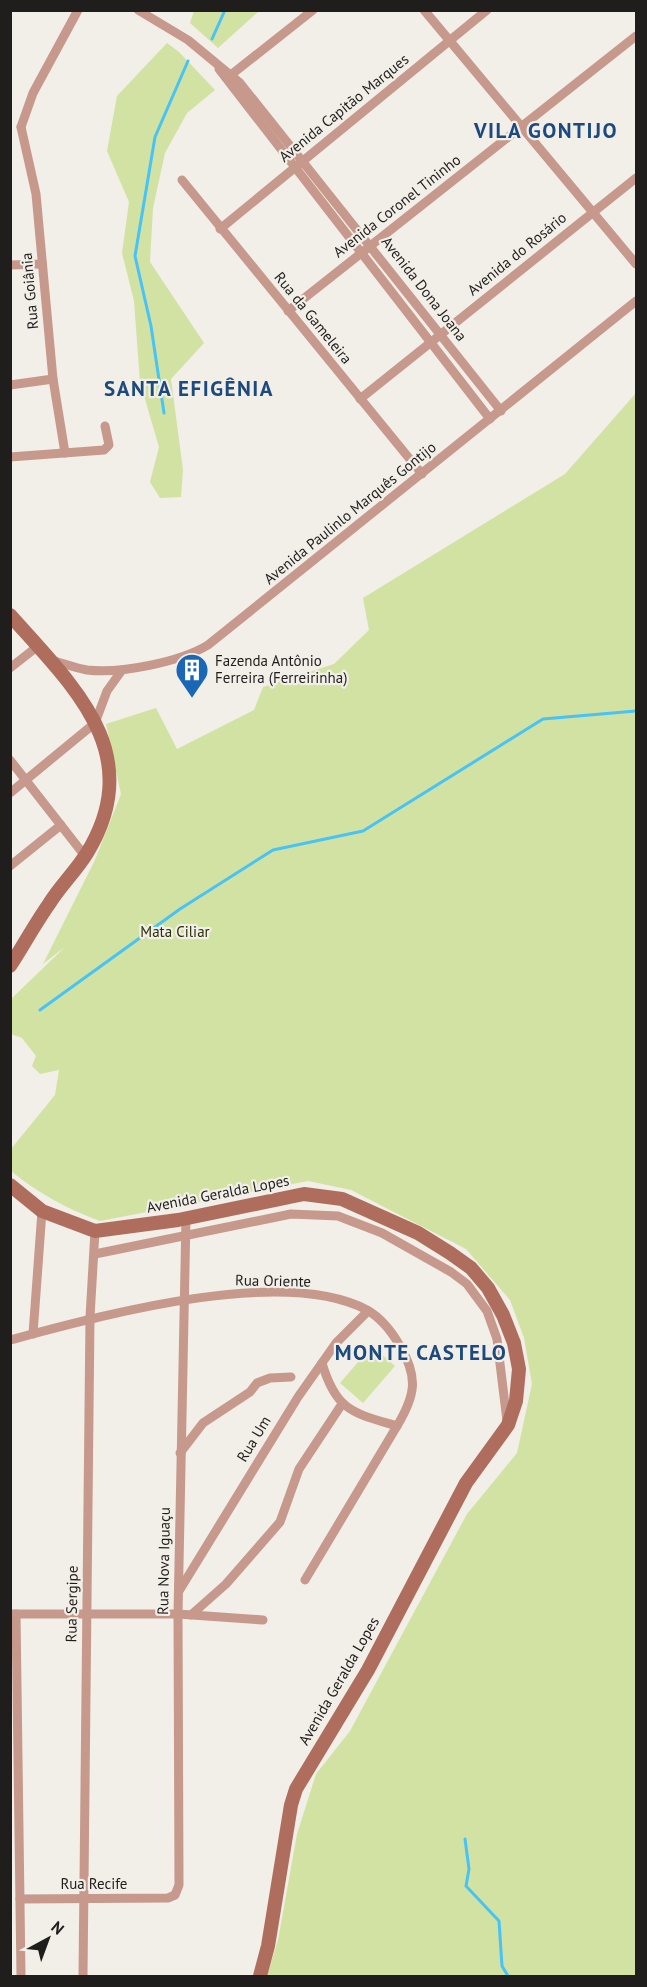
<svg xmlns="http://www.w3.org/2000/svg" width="647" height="1987" font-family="'PT Sans',sans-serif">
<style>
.green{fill:#d2e2a3}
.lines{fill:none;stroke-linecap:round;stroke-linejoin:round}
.stream{stroke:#47c3f6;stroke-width:3}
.minor{stroke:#c6998c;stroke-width:9}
.secondary{stroke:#af6e5d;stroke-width:14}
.labels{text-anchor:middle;stroke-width:4.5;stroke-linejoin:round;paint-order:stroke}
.street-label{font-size:15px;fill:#1f1e1c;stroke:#f2eee8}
.poi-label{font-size:15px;fill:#1f1e1c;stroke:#f2eee8;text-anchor:start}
.park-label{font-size:15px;fill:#293106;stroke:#f2eee8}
.district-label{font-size:21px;font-weight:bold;letter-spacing:1.5px;fill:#1c4a7e;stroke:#f2eee8}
</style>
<rect width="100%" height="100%" fill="#f2eee8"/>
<g class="green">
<path d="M 194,11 L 194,10 L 259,11 L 218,48 L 190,23 Z"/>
<path d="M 167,43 L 179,52 L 215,90 L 187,113 L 165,153 L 153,208 L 150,262 L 204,343 L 171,379 L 183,470 L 181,497 L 160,498 L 150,482 L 159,447 L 140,382 L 134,301 L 122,253 L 129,202 L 107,151 L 117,96 Z"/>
<path d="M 636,393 L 636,1976 L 267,1976 L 278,1940 L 297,1834 L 316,1774 L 350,1731 L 467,1514 L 517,1453 L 532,1384 L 524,1338 L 510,1300 L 466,1249 L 351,1190 L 308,1181 L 100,1221 C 67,1209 38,1193 11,1171 L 11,1149 L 55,1095 L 59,1070 L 40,1074 L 32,1066 L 36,1056 L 22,1038 L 11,1034 L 11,999 L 66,946 L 43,964 L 95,860 L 121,794 L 106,724 L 156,708 L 177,749 L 254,710 L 263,687 L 334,664 L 369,630 L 363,598 L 565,474 Z"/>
<path d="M 372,1346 L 395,1366 L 363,1403 L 340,1383 Z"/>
</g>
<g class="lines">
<g class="stream">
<path d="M 212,39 L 225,10"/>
<path d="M 164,413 L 151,326 L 135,256 L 155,137 L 188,61"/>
<path d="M 40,1010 L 180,909 L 273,850 L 363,831 L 543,719 L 636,711"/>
<path d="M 465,1839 L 469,1869 L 466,1886 L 499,1921 L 502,1966 L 508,1976"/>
</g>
<g class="minor">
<path d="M 138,10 L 188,40 L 240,83 L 501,411"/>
<path d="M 424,10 L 636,264"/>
<path d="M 219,69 L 490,419"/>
<path d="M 227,78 L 313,10"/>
<path d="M 21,127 L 36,194 L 53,379 L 65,453"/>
<path d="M 21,127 L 33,93 L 78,10"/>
<path d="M 182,180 L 422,474"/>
<path d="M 220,229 L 487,10"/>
<path d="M 10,265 L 42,264"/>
<path d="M 288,311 L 636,36"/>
<path d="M 10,385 L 53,379"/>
<path d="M 360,399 L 636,178"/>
<path d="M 10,457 L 104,450 L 109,445 L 105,426"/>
<path d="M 51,660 C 63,663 75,668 87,670 C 120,674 180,662 208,645 L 636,301"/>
<path d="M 10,668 L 38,646"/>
<path d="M 10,760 L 85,856"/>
<path d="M 10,793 L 95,723 L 107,691 L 122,670"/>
<path d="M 10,866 L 61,825"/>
<path d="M 95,1254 L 291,1214 L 338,1216 L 382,1233 L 451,1272 L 467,1284 L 487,1311 L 497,1339 L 507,1421"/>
<path d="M 33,1334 L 42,1211"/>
<path d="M 10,1340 C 100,1316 282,1265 367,1310 C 381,1318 392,1332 400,1346 C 419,1378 415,1396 397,1426 C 353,1413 336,1411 322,1363"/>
<path d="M 180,1453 L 203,1423 L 250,1392 L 257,1383 L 270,1378 L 291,1377"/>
<path d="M 305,1580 L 397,1426"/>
<path d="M 179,1591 L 298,1397 L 336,1343 L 368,1311"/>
<path d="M 10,1614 L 178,1614 L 263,1620"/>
<path d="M 16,1614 L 21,1976"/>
<path d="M 191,1615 L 226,1584 L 280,1522 L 299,1469 L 342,1404"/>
<path d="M 20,1899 L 168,1898 L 175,1895 L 179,1885 L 178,1614 L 186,1218"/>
<path d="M 83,1976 L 90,1317 L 95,1231"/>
</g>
<g class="secondary">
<path d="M 10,615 C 73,686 148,753 87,853 C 76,871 60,886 49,904 C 35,924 23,946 10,966"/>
<path d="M 10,1185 L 42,1211 L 95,1231 L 178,1220 L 304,1194 L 342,1199 L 418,1233 L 450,1253 L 471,1268 L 488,1288 L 503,1315 L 514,1343 L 519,1369 L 516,1401 L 508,1425 L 466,1483 L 368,1670 L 296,1789 L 291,1805 L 268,1946 L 260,1976"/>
</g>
</g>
<defs>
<g id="building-pin" transform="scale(1.725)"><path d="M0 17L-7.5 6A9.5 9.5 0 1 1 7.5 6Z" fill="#1a67b6" stroke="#f2eee8"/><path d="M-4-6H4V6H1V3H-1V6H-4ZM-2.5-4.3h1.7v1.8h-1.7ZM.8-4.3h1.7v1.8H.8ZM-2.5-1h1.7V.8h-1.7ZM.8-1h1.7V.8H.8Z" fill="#fff"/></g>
</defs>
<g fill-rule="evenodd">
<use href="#building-pin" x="192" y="670"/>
</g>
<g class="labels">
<g class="street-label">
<text transform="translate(344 108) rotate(-39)" y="5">Avenida Capitão Marques</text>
<text transform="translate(397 206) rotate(-38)" y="5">Avenida Coronel Tininho</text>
<text transform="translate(517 254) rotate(-39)" y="5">Avenida do Rosário</text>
<text transform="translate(424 289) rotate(52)" y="5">Avenida Dona Joana</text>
<text transform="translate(30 291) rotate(-95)" y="5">Rua Goiânia</text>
<text transform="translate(313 318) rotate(51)" y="5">Rua da Gameleira</text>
<text transform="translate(350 513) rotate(-39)" y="5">Avenida Paulinlo Marquês Gontijo</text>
<text transform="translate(218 1194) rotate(-11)" y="5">Avenida Geralda Lopes</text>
<text transform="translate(273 1281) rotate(1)" y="5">Rua Oriente</text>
<text transform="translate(254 1439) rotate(-59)" y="5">Rua Um</text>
<text transform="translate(164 1561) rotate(-89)" y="5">Rua Nova Iguaçu</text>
<text transform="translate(72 1604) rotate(-89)" y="5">Rua Sergipe</text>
<text transform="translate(339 1681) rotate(-60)" y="5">Avenida Geralda Lopes</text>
<text x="94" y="1889">Rua Recife</text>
</g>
<g class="poi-label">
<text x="215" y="666">Fazenda Antônio<tspan x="215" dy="17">Ferreira (Ferreirinha)</tspan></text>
</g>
<g class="park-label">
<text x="175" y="937">Mata Ciliar</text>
</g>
<g class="district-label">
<text x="546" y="138">VILA GONTIJO</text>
<text x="189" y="396">SANTA EFIGÊNIA</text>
<text x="421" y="1360">MONTE CASTELO</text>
</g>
</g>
<rect width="647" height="1987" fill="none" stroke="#1f1e1c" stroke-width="24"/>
<g transform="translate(48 1939) rotate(41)" stroke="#f2eee8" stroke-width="4.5" paint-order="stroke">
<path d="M0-4.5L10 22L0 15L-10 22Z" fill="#1f1e1c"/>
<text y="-9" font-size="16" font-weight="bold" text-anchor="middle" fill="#1f1e1c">N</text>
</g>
</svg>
